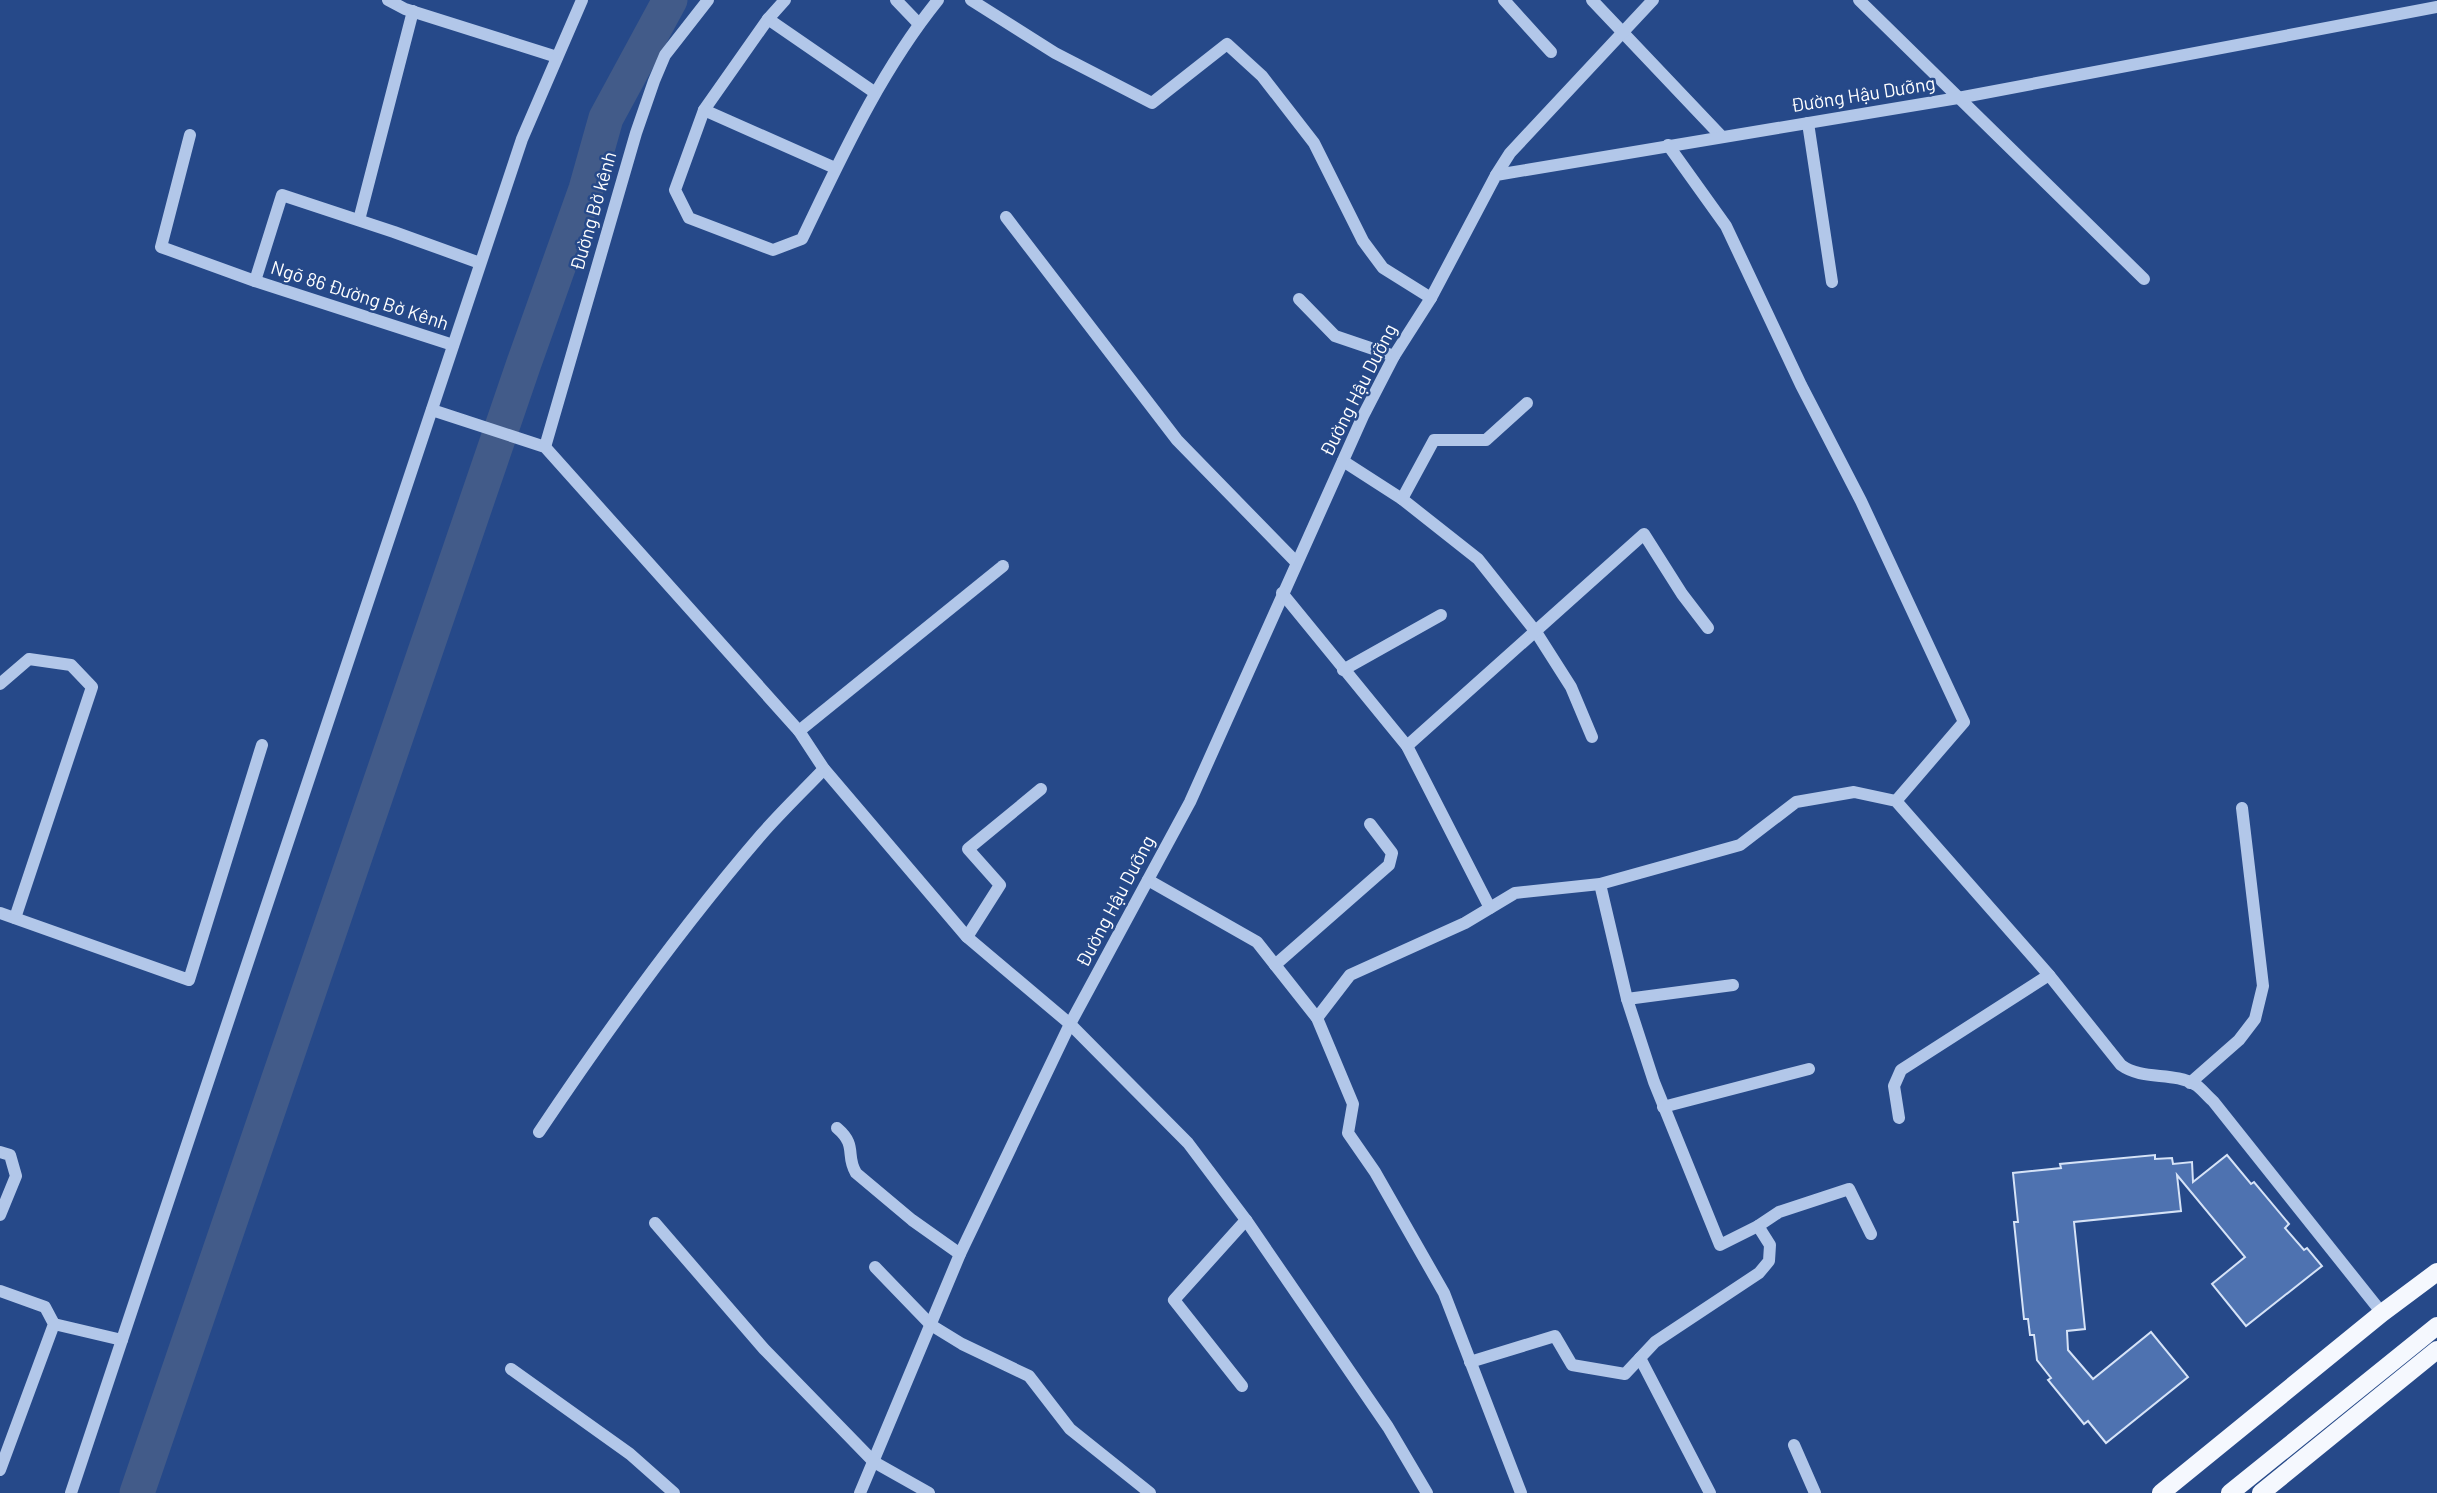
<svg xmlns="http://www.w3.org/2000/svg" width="2437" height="1493" font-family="Barlow,sans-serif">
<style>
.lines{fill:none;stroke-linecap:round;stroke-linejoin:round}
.river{stroke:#425b89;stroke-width:35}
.building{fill:#4e72b0;stroke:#d6e3f7;stroke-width:2}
.minor{stroke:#b2c7e9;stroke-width:12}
.major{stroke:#f5f8fe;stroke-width:18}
.labels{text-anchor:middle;stroke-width:5;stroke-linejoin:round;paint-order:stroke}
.street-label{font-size:19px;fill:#fff;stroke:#264989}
</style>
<rect width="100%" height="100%" fill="#264989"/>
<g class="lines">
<path class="river" d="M 137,1493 L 524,363 L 586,189 L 606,118 L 670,0"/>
</g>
<path class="building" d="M 2155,1155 L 2155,1159 L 2172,1158 L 2173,1164 L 2192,1162 L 2193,1182 L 2227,1155 L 2251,1184 L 2254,1182 L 2289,1224 L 2285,1228 L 2304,1250 L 2307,1248 L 2322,1266 L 2246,1326 L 2212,1284 L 2245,1257 L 2177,1175 L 2181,1211 L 2074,1222 L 2085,1329 L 2067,1331 L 2068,1350 L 2093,1379 L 2151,1332 L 2188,1377 L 2106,1443 L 2088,1421 L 2084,1424 L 2048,1380 L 2051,1378 L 2037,1360 L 2034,1335 L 2030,1335 L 2028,1319 L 2024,1319 L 2014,1222 L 2018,1222 L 2013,1173 L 2061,1168 L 2060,1164 Z"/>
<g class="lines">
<g class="minor">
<path d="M 388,0 L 405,9 L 557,57"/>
<path d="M 785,0 L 768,19 L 704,110 L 675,190 L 689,218 L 773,250 L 802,239 C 842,156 880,72 938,0"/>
<path d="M 896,0 L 919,24"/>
<path d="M 971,0 L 1055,53 L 1152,103 L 1227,44 L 1262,76 L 1314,143 L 1363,241 L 1383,268 L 1431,298"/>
<path d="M 1504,0 L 1551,52"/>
<path d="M 1592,0 L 1722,137"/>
<path d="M 1859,0 L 2144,279"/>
<path d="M 768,19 L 874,92"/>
<path d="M 704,110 L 835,168"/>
<path d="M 1808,123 L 1832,282"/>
<path d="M 190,135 L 161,247 L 255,281 L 453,345"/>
<path d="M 1668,145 L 1726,226 L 1801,385 L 1861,501 L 1964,722 L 1896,801"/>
<path d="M 1496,175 L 1510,153 L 1653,0"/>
<path d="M 1006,217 L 1177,440 L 1296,562"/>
<path d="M 359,220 L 413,11"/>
<path d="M 255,281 L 282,195 L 394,232 L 480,263"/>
<path d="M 1299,299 L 1335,336 L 1394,356"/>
<path d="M 432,410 L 545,447 L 799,731 L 824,769 L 967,937 L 1070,1024 L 1188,1143 L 1246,1220 L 1388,1427 L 1427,1493"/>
<path d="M 545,447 L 636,133 L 654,81 L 665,55 L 708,0"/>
<path d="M 1343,461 L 1402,499 L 1478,559 L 1536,632 L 1571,687 L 1592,737"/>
<path d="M 1402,499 L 1434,440 L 1486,440 L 1527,403"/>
<path d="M 1282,593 L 1407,746 L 1490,908"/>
<path d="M 1343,670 L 1441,615"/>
<path d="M 0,684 L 29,659 L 71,665 L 92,687 L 15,918"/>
<path d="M 799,731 L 1003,566"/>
<path d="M 1407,746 L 1644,534 L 1682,594 L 1708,628"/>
<path d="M 1148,880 L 1257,942 L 1317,1018 L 1353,1104 L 1348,1133 L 1375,1172 L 1444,1293 L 1521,1493"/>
<path d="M 1600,884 L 1627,999 L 1654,1082 L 1720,1245 L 1758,1226 L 1779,1212 L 1849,1189 L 1871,1234"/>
<path d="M 0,913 L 189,980 L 262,745"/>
<path d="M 967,937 L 1000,885 L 968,849 L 1041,789"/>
<path d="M 1275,965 L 1389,865 L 1392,853 L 1370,824"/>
<path d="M 1627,999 L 1733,985"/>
<path d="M 1317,1018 L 1350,975 L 1465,923 L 1515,893 L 1600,884 L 1740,845 L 1796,802 L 1854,792 L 1896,801 L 2049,975 L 2121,1065 C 2143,1081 2173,1071 2196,1085 C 2202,1089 2207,1096 2213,1101 L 2382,1313"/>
<path d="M 2190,1083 L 2239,1040 L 2255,1019 L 2263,986 L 2242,808"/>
<path d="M 1663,1107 L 1809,1069"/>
<path d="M 1899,1118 L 1894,1086 L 1901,1070 L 2049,975"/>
<path d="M 837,1128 C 858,1146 845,1155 856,1173 L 912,1220 L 960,1254"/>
<path d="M 539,1132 C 608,1029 680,929 761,835 C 781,812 803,791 824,769"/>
<path d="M 0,1152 L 10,1155 L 16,1176 L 0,1215"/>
<path d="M 655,1223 L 764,1349 L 874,1462 L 929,1493"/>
<path d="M 875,1267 L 931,1325 L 962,1344 L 1029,1376 L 1070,1429 L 1150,1493"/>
<path d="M 0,1291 L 45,1307 L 54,1324 L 0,1470"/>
<path d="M 54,1324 L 122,1340"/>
<path d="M 1640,1358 L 1710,1493"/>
<path d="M 1470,1362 L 1555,1336 L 1572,1365 L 1625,1374 L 1655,1342 L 1759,1273 L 1769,1261 L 1770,1245 L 1758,1226"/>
<path d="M 511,1369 L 630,1454 L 674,1493"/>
<path d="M 1242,1386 L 1174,1300 L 1246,1220"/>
<path d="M 1794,1445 L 1815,1493"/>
<path d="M 71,1493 L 522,139 L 582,0"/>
<path d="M 860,1493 L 960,1254 L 1070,1024 L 1190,802 L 1363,416 L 1394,356 L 1431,298 L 1496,175 L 1958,98 L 2437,7"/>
</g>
<g class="major">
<path d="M 2161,1493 L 2382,1313 L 2437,1272"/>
<path d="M 2230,1493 L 2437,1326"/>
<path d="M 2261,1493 L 2437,1350"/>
</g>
</g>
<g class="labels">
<g class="street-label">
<text transform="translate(1863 94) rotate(-9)" y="7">Đường Hậu Dưỡng</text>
<text transform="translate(593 211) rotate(-74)" y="7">Đường Bờ kênh</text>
<text transform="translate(360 295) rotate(18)" y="7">Ngõ 86 Đường Bờ Kênh</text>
<text transform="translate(1358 390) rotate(-63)" y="7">Đường Hậu Dưỡng</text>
<text transform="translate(1115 901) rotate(-62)" y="7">Đường Hậu Dưỡng</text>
</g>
</g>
</svg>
